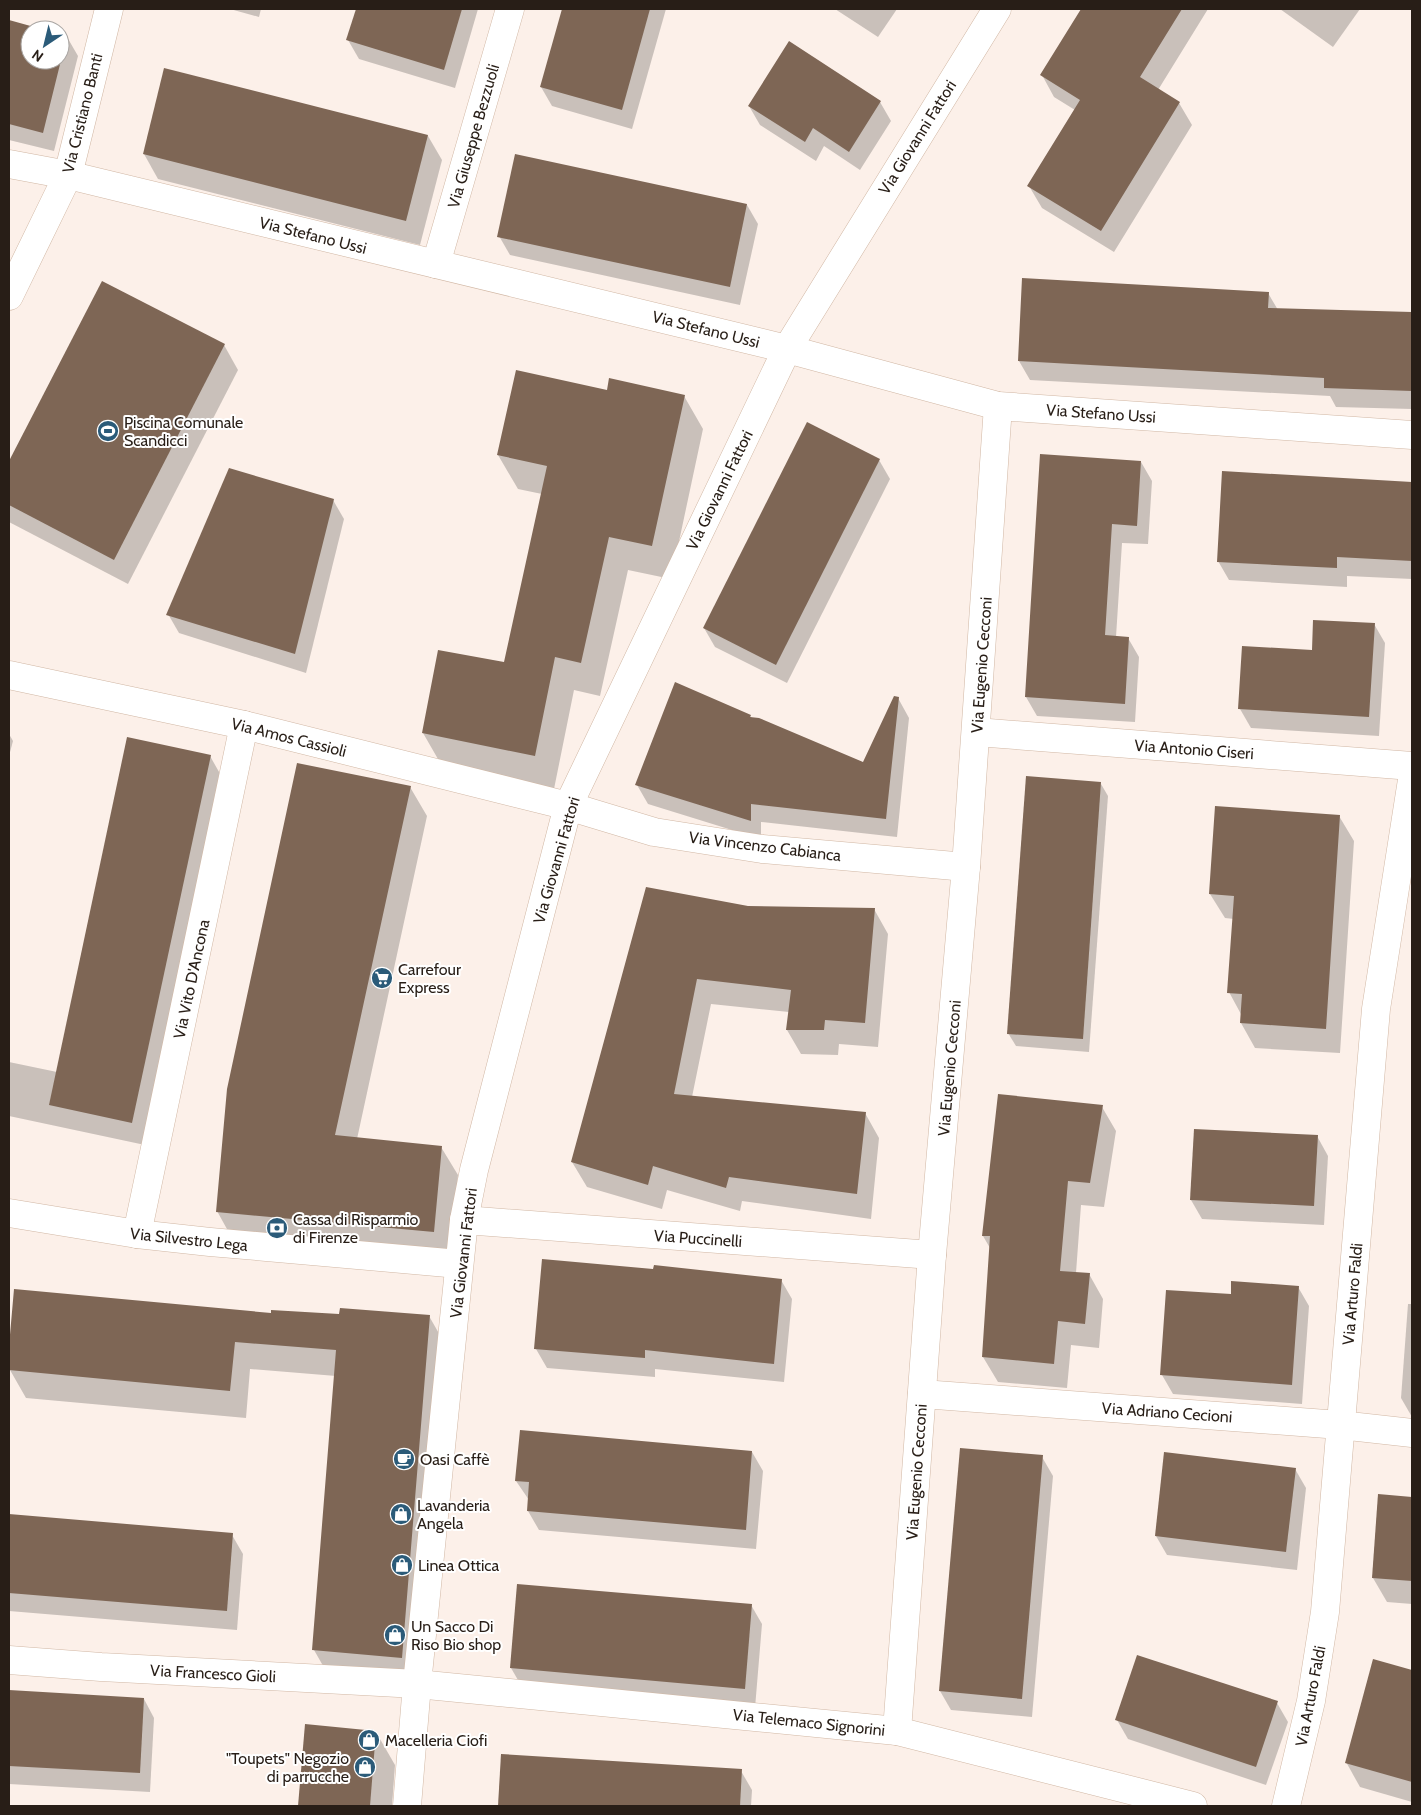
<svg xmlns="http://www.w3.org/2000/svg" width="1421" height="1815" font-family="Cabin,sans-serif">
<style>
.shadow{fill:#0003}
.building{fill:#7e6655}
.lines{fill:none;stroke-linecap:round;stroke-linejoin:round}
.street-casing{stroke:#d1b7a4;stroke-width:29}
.street{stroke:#fff;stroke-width:28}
.labels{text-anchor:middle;stroke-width:4;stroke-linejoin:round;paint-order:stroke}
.street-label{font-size:16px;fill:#281e17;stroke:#fff}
.poi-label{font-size:16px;fill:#281e17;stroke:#fff;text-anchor:start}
</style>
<rect width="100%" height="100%" fill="#fcf0e9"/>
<g class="shadow">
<path d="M 230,9 L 261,9 L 259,17 Z"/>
<path d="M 357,9 L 478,9 L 455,88 L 359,59 L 348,40 Z"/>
<path d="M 563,9 L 666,9 L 632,129 L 552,106 L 541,87 Z"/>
<path d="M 835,9 L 897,9 L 878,37 Z"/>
<path d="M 1082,9 L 1208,9 L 1158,90 L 1179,103 L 1192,125 L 1114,252 L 1042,208 L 1029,186 L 1075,110 L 1054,97 L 1042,75 Z"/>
<path d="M 1280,9 L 1360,9 L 1333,47 Z"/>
<path d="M 9,22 L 40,30 L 30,30 L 30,60 L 60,60 L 60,35 L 67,37 L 78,56 L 54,151 L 9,140 Z"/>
<path d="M 880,102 L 891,121 L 860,170 L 824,146 L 816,161 L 760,125 L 749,106 Z"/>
<path d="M 428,136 L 442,160 L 420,245 L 158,179 L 144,154 Z"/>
<path d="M 747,205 L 758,224 L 740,305 L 510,255 L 499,236 Z"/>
<path d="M 103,282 L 224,345 L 238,370 L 128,584 L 9,522 L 9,464 Z"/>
<path d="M 1268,293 L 1278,310 L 1412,313 L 1412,409 L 1336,407 L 1330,396 L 1030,380 L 1019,361 Z"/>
<path d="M 608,391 L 684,396 L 703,429 L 671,579 L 628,570 L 600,696 L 574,690 L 554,789 L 442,766 L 423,733 L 505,664 L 542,494 L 518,489 L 498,455 Z"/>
<path d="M 879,460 L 890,479 L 787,683 L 715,647 L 704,628 Z"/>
<path d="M 1141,462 L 1152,481 L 1148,544 L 1122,543 L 1116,637 L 1128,638 L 1139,657 L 1135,722 L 1037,716 L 1026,697 Z"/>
<path d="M 1223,472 L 1412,483 L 1412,579 L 1347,576 L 1347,587 L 1229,580 L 1218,561 Z"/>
<path d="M 333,500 L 344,519 L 306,673 L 179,633 L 168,614 Z"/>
<path d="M 1374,624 L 1385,643 L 1379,736 L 1251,728 L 1240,709 Z"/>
<path d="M 898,698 L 909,718 L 897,837 L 761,822 L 761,839 L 648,804 L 637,785 L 750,716 L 752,718 L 864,763 Z"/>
<path d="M 9,734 L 13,741 L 9,756 Z"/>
<path d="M 210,756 L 223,779 L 145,1145 L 9,1116 L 9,1062 L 57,1072 Z"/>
<path d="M 1101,784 L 1108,796 L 1089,1052 L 1016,1046 L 1008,1033 Z"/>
<path d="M 410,787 L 427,816 L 357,1139 L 441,1147 L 458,1175 L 450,1260 L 233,1240 L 217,1211 Z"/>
<path d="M 1339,816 L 1354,841 L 1340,1053 L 1255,1048 L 1241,1023 L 1242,1016 L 1229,992 L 1234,919 L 1225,918 L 1210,894 Z"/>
<path d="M 647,888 L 748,907 L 874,909 L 888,934 L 878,1047 L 839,1044 L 838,1055 L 801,1054 L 787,1030 L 789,1012 L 711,1004 L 692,1097 L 865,1113 L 879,1138 L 871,1219 L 742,1201 L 740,1211 L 667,1190 L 662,1209 L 587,1187 L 572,1162 Z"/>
<path d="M 1102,1107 L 1116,1131 L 1104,1207 L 1081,1205 L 1076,1273 L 1089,1274 L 1103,1299 L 1099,1348 L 1071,1345 L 1067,1388 L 998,1382 L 983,1357 L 990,1248 L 983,1236 Z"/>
<path d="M 1317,1136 L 1328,1156 L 1324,1225 L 1202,1219 L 1191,1200 Z"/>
<path d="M 781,1280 L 792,1299 L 784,1382 L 655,1369 L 655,1377 L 547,1368 L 536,1349 Z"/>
<path d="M 1298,1287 L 1309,1306 L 1302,1404 L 1173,1394 L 1162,1375 L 1167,1291 L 1232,1296 Z"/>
<path d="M 1408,1304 L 1412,1304 L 1412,1417 L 1401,1398 Z"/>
<path d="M 272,1315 L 429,1316 L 445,1344 L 418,1685 L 330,1678 L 314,1650 L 336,1376 L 250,1369 L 246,1418 L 26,1398 L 10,1370 Z"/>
<path d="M 961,1449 L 1042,1457 L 1053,1476 L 1032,1717 L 951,1710 L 940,1691 Z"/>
<path d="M 752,1452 L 763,1471 L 756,1549 L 539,1530 L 528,1511 L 529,1500 L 516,1481 Z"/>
<path d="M 1166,1454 L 1295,1469 L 1306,1488 L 1297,1570 L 1167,1555 L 1156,1536 Z"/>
<path d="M 1379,1496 L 1412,1499 L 1412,1604 L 1387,1602 L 1373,1578 Z"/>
<path d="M 9,1515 L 232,1535 L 243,1554 L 237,1630 L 9,1611 Z"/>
<path d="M 751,1605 L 762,1624 L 755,1708 L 522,1687 L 511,1668 Z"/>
<path d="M 1374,1661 L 1412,1672 L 1412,1802 L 1360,1787 L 1346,1762 Z"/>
<path d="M 9,1691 L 144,1699 L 154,1718 L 150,1792 L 9,1784 Z"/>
<path d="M 1277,1703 L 1288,1722 L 1266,1785 L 1128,1739 L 1117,1720 Z"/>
<path d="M 306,1726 L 376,1732 L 395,1765 L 392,1806 L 299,1806 Z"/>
<path d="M 502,1755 L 741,1771 L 752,1790 L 751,1806 L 499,1806 Z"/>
</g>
<g class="building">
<path d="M 356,9 L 462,9 L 444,70 L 346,40 Z"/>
<path d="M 562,9 L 650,9 L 622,110 L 540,87 Z"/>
<path d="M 1081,9 L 1182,9 L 1140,77 L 1180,102 L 1101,231 L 1027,186 L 1080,100 L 1040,75 Z"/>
<path d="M 9,20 L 45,30 L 30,30 L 30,60 L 60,60 L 60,34 L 67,36 L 43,133 L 9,124 Z"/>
<path d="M 789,41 L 881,101 L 849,152 L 813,128 L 805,142 L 748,106 Z"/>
<path d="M 164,68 L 428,135 L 406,221 L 143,154 Z"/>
<path d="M 515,154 L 747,204 L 730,287 L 497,237 Z"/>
<path d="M 1022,278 L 1269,292 L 1268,308 L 1412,312 L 1412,391 L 1324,388 L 1324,378 L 1018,361 Z"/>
<path d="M 102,281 L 225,344 L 114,560 L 9,505 L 9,461 Z"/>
<path d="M 516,370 L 607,390 L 609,378 L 685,395 L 652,546 L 609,537 L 581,663 L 555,657 L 535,756 L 422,733 L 438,650 L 504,662 L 547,466 L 497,455 Z"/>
<path d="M 807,422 L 880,459 L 776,665 L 703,628 Z"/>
<path d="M 1040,454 L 1141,461 L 1137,526 L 1112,524 L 1105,635 L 1129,637 L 1125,704 L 1025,697 Z"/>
<path d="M 229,468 L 334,499 L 295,654 L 166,615 Z"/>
<path d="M 1222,471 L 1412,482 L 1412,561 L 1337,557 L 1337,568 L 1217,562 Z"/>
<path d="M 1313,620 L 1375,623 L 1369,717 L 1238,709 L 1242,646 L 1312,650 Z"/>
<path d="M 675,682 L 751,715 L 750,717 L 759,718 L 863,762 L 894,696 L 899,697 L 886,819 L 751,804 L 751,821 L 635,785 Z"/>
<path d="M 127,737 L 211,755 L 132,1123 L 49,1105 Z"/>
<path d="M 297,763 L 411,786 L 335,1135 L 442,1146 L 434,1232 L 216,1212 L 227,1089 Z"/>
<path d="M 1026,776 L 1101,782 L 1083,1039 L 1007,1034 Z"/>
<path d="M 1215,806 L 1340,815 L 1326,1029 L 1240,1023 L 1242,994 L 1227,993 L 1234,896 L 1209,894 Z"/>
<path d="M 646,887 L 748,906 L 875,908 L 865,1023 L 825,1020 L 824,1030 L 786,1030 L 791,990 L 697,979 L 674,1094 L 866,1112 L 857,1194 L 729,1177 L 726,1188 L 653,1166 L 648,1185 L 571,1162 Z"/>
<path d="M 998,1094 L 1103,1105 L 1090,1183 L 1068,1181 L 1060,1271 L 1090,1273 L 1085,1324 L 1058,1321 L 1054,1364 L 982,1357 L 990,1236 L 982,1236 Z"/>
<path d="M 1194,1129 L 1318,1135 L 1314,1206 L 1190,1200 Z"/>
<path d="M 542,1259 L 653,1269 L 654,1265 L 782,1279 L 774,1364 L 645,1350 L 645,1358 L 534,1349 Z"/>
<path d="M 1231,1281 L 1299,1286 L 1292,1385 L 1160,1375 L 1166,1290 L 1231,1294 Z"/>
<path d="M 14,1289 L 271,1313 L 271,1310 L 339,1314 L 340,1308 L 430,1315 L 402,1658 L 312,1650 L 336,1350 L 235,1342 L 230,1391 L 9,1370 L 9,1346 Z"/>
<path d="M 520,1430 L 752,1451 L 746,1530 L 527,1511 L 529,1482 L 515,1481 Z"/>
<path d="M 960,1448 L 1043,1455 L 1022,1699 L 939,1691 Z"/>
<path d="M 1164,1452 L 1296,1468 L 1286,1552 L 1155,1536 Z"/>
<path d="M 1378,1494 L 1412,1497 L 1412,1581 L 1372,1578 Z"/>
<path d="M 9,1514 L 233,1533 L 227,1611 L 9,1593 Z"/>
<path d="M 517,1584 L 752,1604 L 745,1689 L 510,1668 Z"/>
<path d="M 1137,1655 L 1278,1701 L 1256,1767 L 1115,1720 Z"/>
<path d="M 1373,1659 L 1412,1670 L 1412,1782 L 1345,1763 Z"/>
<path d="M 9,1690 L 144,1698 L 140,1773 L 9,1766 Z"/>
<path d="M 305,1724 L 376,1731 L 370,1806 L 298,1806 Z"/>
<path d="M 501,1754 L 742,1769 L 740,1806 L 498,1806 Z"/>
</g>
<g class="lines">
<g class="street-casing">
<g id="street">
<path d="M 9,164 L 68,175 L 787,349 L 998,406 L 1412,435"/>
<path d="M 436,264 L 510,9"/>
<path d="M 9,296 L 68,175 L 109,9"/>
<path d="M 9,675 L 244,725 L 568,806 L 654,832 L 762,849 L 966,867"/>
<path d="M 976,732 L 1412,766"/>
<path d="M 9,1213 L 137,1234 L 210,1242 L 459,1264"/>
<path d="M 464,1220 L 932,1255"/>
<path d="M 137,1234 L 244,725"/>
<path d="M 922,1394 L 1340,1425 L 1412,1433"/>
<path d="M 9,1660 L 101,1667 L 417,1684 L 897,1731 L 1193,1806"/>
<path d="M 897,1731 L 932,1255 L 966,867 L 998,406"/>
<path d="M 407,1806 L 417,1684 L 464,1220 L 474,1170 L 568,806 L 787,349 L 997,9"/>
<path d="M 1286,1806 L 1311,1701 L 1325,1612 L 1376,1009 L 1412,780"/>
</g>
</g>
<use href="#street" class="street"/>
</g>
<defs>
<g id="stadium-disc" transform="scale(1.125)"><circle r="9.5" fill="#2b5b79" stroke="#fff"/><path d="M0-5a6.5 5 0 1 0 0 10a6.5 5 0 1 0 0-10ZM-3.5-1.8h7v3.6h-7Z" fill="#fff"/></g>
<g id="supermarket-disc" transform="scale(1.125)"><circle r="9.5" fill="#2b5b79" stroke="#fff"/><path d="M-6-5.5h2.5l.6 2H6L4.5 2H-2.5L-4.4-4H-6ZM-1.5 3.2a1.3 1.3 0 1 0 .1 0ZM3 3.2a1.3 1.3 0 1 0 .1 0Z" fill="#fff"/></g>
<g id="bank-disc" transform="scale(1.125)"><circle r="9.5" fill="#2b5b79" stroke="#fff"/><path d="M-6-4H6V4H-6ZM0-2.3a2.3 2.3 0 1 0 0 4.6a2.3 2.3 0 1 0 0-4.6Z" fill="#fff"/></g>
<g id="cafe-disc" transform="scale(1.125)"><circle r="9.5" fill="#2b5b79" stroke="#fff"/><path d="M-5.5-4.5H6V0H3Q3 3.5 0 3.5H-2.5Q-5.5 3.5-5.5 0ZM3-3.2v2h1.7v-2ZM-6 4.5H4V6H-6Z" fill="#fff"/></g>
<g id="shop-disc" transform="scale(1.125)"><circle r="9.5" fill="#2b5b79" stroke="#fff"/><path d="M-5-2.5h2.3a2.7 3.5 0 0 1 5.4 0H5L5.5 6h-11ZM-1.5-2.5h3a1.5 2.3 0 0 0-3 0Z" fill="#fff"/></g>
</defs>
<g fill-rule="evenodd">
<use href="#stadium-disc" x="108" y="431"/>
<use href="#supermarket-disc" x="382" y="978"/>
<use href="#bank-disc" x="277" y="1228"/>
<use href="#cafe-disc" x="404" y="1459"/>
<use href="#shop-disc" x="401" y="1514"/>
<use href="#shop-disc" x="402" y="1565"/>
<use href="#shop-disc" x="395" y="1635"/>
<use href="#shop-disc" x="369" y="1740"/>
<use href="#shop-disc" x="365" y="1767"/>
</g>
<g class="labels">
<g class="street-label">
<text transform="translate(82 113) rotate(-76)" y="6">Via Cristiano Banti</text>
<text transform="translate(473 136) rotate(-74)" y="6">Via Giuseppe Bezzuoli</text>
<text transform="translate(917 137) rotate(-58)" y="6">Via Giovanni Fattori</text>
<text transform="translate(313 235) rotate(14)" y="6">Via Stefano Ussi</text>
<text transform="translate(706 329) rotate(14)" y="6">Via Stefano Ussi</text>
<text transform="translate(1101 413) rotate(4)" y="6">Via Stefano Ussi</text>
<text transform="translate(719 490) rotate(-64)" y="6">Via Giovanni Fattori</text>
<text transform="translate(981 665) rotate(-86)" y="6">Via Eugenio Cecconi</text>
<text transform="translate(289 737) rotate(14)" y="6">Via Amos Cassioli</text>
<text transform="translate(1194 749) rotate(4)" y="6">Via Antonio Ciseri</text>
<text transform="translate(765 846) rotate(7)" y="6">Via Vincenzo Cabianca</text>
<text transform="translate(556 860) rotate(-74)" y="6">Via Giovanni Fattori</text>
<text transform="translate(191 979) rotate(-78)" y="6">Via Vito D'Ancona</text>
<text transform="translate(949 1068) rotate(-85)" y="6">Via Eugenio Cecconi</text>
<text transform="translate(698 1238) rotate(4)" y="6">Via Puccinelli</text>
<text transform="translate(189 1239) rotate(6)" y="6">Via Silvestro Lega</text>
<text transform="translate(463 1253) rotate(-83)" y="6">Via Giovanni Fattori</text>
<text transform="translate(1352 1294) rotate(-85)" y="6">Via Arturo Faldi</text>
<text transform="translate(1167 1412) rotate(4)" y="6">Via Adriano Cecioni</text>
<text transform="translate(916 1472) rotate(-86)" y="6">Via Eugenio Cecconi</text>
<text transform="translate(213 1673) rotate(3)" y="6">Via Francesco Gioli</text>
<text transform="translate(1310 1696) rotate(-79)" y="6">Via Arturo Faldi</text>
<text transform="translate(809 1722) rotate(6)" y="6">Via Telemaco Signorini</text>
</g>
<g class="poi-label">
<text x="124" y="428">Piscina Comunale<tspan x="124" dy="18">Scandicci</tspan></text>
<text x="398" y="975">Carrefour<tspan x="398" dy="18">Express</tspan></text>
<text x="293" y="1225">Cassa di Risparmio<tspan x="293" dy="18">di Firenze</tspan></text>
<text x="420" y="1465">Oasi Caffè</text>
<text x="417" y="1511">Lavanderia<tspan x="417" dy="18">Angela</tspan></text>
<text x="418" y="1571">Linea Ottica</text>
<text x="411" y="1632">Un Sacco Di<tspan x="411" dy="18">Riso Bio shop</tspan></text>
<text x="385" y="1746">Macelleria Ciofi</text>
<text x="349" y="1764" text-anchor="end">"Toupets" Negozio<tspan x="349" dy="18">di parrucche</tspan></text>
</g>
</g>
<rect width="1421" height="1815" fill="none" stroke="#281e17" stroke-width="20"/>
<g transform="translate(45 45) rotate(215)"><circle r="24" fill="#ffffff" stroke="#a9a5a2"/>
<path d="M0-4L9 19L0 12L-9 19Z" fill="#2b5b79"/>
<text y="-8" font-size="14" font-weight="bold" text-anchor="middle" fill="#281e17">N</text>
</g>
</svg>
